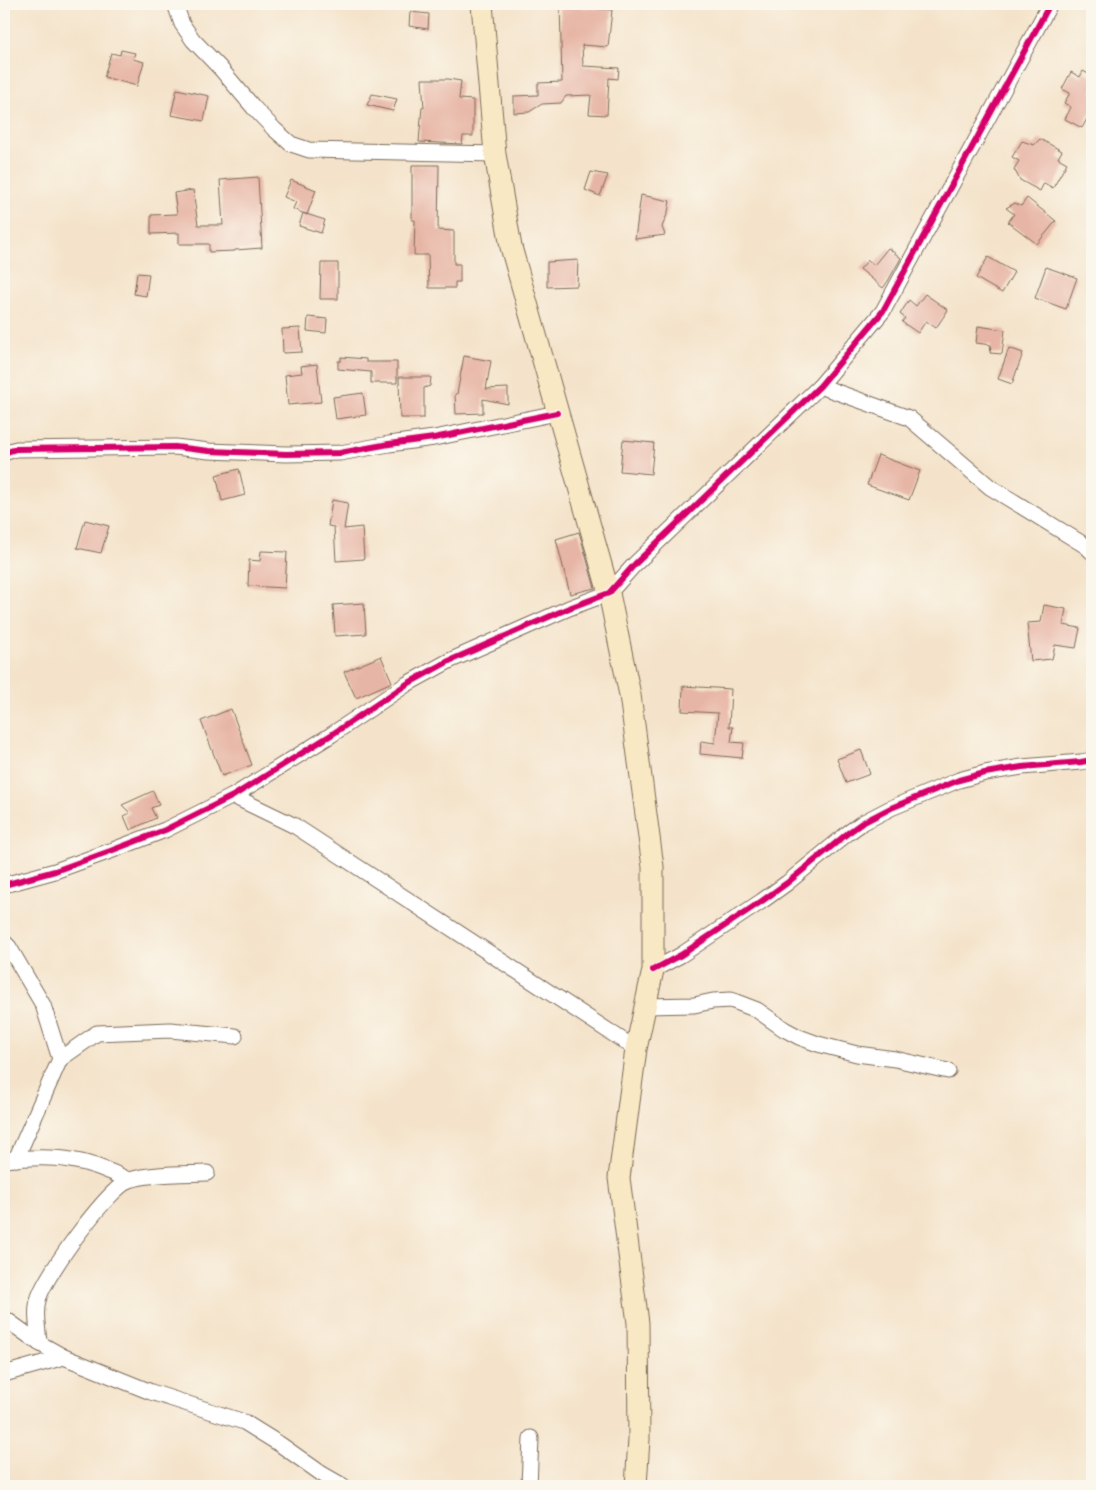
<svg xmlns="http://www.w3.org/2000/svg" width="1096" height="1490" font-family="'Balsamiq Sans',sans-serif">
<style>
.building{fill:#e7b5a5}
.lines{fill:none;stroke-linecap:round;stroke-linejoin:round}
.street-casing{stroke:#7c6b5a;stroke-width:17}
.secondary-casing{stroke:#7c6b5a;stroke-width:23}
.street{stroke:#fff;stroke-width:15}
.secondary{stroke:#f8e8c3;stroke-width:21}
.cycleway-casing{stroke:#fbf7ec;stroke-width:9}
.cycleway{stroke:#d6006c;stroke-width:6}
</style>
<rect width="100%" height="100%" fill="#fbf7ec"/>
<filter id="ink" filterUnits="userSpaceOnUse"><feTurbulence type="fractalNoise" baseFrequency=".02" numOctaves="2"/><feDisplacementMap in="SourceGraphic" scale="10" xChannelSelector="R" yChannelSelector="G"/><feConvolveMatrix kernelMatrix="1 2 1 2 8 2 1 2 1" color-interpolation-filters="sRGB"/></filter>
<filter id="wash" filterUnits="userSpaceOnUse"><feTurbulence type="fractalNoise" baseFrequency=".0096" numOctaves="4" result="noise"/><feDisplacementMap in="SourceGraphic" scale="20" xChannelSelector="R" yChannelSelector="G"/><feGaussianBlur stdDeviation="1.12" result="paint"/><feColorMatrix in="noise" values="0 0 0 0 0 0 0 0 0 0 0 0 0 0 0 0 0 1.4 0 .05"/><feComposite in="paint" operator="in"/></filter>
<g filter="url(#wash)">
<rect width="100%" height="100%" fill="#f4e3ca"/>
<g id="blocks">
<g class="building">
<path d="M 560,4 L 581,4 L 581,7 L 612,10 L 608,47 L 582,45 L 583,66 L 619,68 L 618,79 L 609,78 L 607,115 L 589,114 L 591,95 L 566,96 L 561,103 L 542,104 L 529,112 L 514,113 L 514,96 L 538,95 L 538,83 L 562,82 Z"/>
<path d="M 410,12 L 429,14 L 428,29 L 409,26 Z"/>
<path d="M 121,50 L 135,53 L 133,59 L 144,62 L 137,86 L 104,77 L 111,53 L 120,55 Z"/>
<path d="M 1083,71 L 1092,76 L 1092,110 L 1082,128 L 1065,119 L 1071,107 L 1064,103 L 1070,93 L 1062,89 L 1071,72 L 1080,77 Z"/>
<path d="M 422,79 L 448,79 L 461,81 L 459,99 L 473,100 L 473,136 L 463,136 L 462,144 L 419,142 L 422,107 L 424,108 Z"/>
<path d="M 177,89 L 209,96 L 204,121 L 171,115 Z"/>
<path d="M 372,94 L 397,99 L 393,111 L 367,105 Z"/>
<path d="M 1040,139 L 1062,151 L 1058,158 L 1067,163 L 1053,188 L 1044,183 L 1040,191 L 1020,180 L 1014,169 L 1019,161 L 1012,157 L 1022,141 L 1034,145 Z"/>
<path d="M 412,165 L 439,165 L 438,230 L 454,231 L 454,264 L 460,264 L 460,282 L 455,282 L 455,288 L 429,288 L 428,255 L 414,255 L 415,220 L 412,220 Z"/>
<path d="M 591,172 L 608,175 L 600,196 L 585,190 Z"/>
<path d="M 258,177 L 262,248 L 235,250 L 235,251 L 209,252 L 209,244 L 179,244 L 179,233 L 151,234 L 151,215 L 177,214 L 174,193 L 193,190 L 198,225 L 223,225 L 220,180 Z"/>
<path d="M 291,180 L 316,190 L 307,215 L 293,209 L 296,202 L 284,197 Z"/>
<path d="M 641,195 L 670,201 L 668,212 L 662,227 L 665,235 L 635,239 Z"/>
<path d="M 1027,198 L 1056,221 L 1037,244 L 1008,222 L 1014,214 L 1006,208 L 1015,203 L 1021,206 Z"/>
<path d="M 303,213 L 325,220 L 321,233 L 299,226 Z"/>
<path d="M 888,248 L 901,258 L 888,281 L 883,288 L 860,269 L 868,260 L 874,265 Z"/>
<path d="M 988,257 L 1014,272 L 1002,293 L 976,278 Z"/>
<path d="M 578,260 L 577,286 L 547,287 L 547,262 Z"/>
<path d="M 321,263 L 338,263 L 338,299 L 320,299 Z"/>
<path d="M 1046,267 L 1077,278 L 1066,309 L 1035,298 Z"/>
<path d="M 137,273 L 149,274 L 146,296 L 134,294 Z"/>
<path d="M 925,294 L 948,310 L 936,328 L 926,321 L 918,333 L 902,322 L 905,318 L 900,314 L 909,300 L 916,306 Z"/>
<path d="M 308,317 L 327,319 L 326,333 L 307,331 Z"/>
<path d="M 978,326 L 1005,330 L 1002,354 L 990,353 L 991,345 L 976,343 Z"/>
<path d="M 300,328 L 302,352 L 283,353 L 282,329 Z"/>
<path d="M 1009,348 L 1023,353 L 1012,384 L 998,379 Z"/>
<path d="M 464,356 L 491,361 L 486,389 L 508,388 L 508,404 L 483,399 L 483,413 L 456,414 L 455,394 L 457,394 Z"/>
<path d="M 341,357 L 366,359 L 366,362 L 397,362 L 397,383 L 371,383 L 371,372 L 338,369 L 338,361 L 341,361 Z"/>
<path d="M 317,364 L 321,402 L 288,405 L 285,375 L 302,373 L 301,366 Z"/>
<path d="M 399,377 L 431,377 L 430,386 L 424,388 L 424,418 L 400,418 Z"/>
<path d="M 363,393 L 366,415 L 336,419 L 333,397 Z"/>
<path d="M 623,440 L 654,443 L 651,474 L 620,471 Z"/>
<path d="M 878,455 L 920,471 L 909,500 L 867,485 Z"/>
<path d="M 239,469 L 245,495 L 222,501 L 216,475 Z"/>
<path d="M 332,500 L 348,503 L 344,529 L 362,527 L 364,559 L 336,561 L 334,527 L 328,526 Z"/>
<path d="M 85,520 L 109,526 L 101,553 L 77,548 Z"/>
<path d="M 579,532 L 595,588 L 570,594 L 556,539 Z"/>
<path d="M 261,551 L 287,552 L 285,588 L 248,586 L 249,560 L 260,561 Z"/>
<path d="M 364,603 L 366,634 L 335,636 L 333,605 Z"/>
<path d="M 1044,605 L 1066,609 L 1063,625 L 1080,628 L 1076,648 L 1055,645 L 1052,659 L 1031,661 L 1027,623 L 1041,622 Z"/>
<path d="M 381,656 L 392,682 L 356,698 L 344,672 Z"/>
<path d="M 683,686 L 731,689 L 729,727 L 733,727 L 731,742 L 744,743 L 742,758 L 700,754 L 701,741 L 715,743 L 718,713 L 682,711 Z"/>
<path d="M 231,709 L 252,765 L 222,776 L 201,721 Z"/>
<path d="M 861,750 L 870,774 L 846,783 L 837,759 Z"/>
<path d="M 153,791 L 159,805 L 151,808 L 156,818 L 130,830 L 124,816 L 130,813 L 122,805 Z"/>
</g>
</g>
</g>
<g filter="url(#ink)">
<use href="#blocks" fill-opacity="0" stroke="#7c6b5a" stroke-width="1"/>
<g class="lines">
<g class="street-casing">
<g id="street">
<path d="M 175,4 L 182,24 L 193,40 L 220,68 L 254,108 L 274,129 L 291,144 L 309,150 L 495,154"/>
<path d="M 820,386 L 909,418 L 990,487 L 1086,546 L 1092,552"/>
<path d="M 4,453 L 16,449 L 175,447 L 209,451 L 286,454 L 340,453 L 389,444 L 434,438 L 557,413"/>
<path d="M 233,796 L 295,826 L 636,1049"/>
<path d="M 4,885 L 55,871 L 113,850 L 165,830 L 233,796 L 331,735 L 407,684 L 449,661 L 569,608 L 609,593 L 635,564 L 820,386 L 883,311 L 1050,4"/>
<path d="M 4,942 L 9,947 L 43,1005 L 60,1059 L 97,1033 L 170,1030 L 235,1036"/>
<path d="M 653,970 L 681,955 L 762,901 L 787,883 L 848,833 L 862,823 L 891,808 L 959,780 L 985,773 L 1022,767 L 1081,762 L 1092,760"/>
<path d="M 645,1006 L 694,1005 L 713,1001 L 731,1000 L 757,1010 L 784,1029 L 799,1037 L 818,1044 L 857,1054 L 895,1059 L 948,1071"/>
<path d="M 16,1159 L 60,1059"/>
<path d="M 4,1160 C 53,1155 84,1157 128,1180"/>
<path d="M 4,1318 L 39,1343 L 64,1357 L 151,1392 L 244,1422 L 281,1445 L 322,1474 L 343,1486"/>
<path d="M 39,1343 C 38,1328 34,1311 39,1297 C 47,1273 108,1188 130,1180 C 149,1173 186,1174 207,1173"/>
<path d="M 4,1374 L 64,1357"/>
<path d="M 529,1486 L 531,1438"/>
</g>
</g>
<g class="secondary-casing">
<path id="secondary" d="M 482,4 L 495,154 L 511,247 L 609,593 L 630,695 L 653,867 L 653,970 L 636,1049 L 619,1178 L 638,1323 L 639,1439 L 636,1486"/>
</g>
<use href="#street" class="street"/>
<use href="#secondary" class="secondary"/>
<g class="cycleway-casing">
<g id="cycleway">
<path d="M 4,453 L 16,449 L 175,447 L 209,451 L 286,454 L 340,453 L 389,444 L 434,438 L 557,413"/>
<path d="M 4,885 L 55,871 L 113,850 L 165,830 L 233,796 L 331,735 L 407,684 L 449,661 L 569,608 L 609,593 L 635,564 L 820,386 L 883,311 L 1050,4"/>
<path d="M 653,970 L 681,955 L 762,901 L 787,883 L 848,833 L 862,823 L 891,808 L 959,780 L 985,773 L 1022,767 L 1081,762 L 1092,760"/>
</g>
</g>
<use href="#cycleway" class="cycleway"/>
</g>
</g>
<rect width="1096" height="1490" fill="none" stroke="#fbf7ec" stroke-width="20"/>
</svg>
